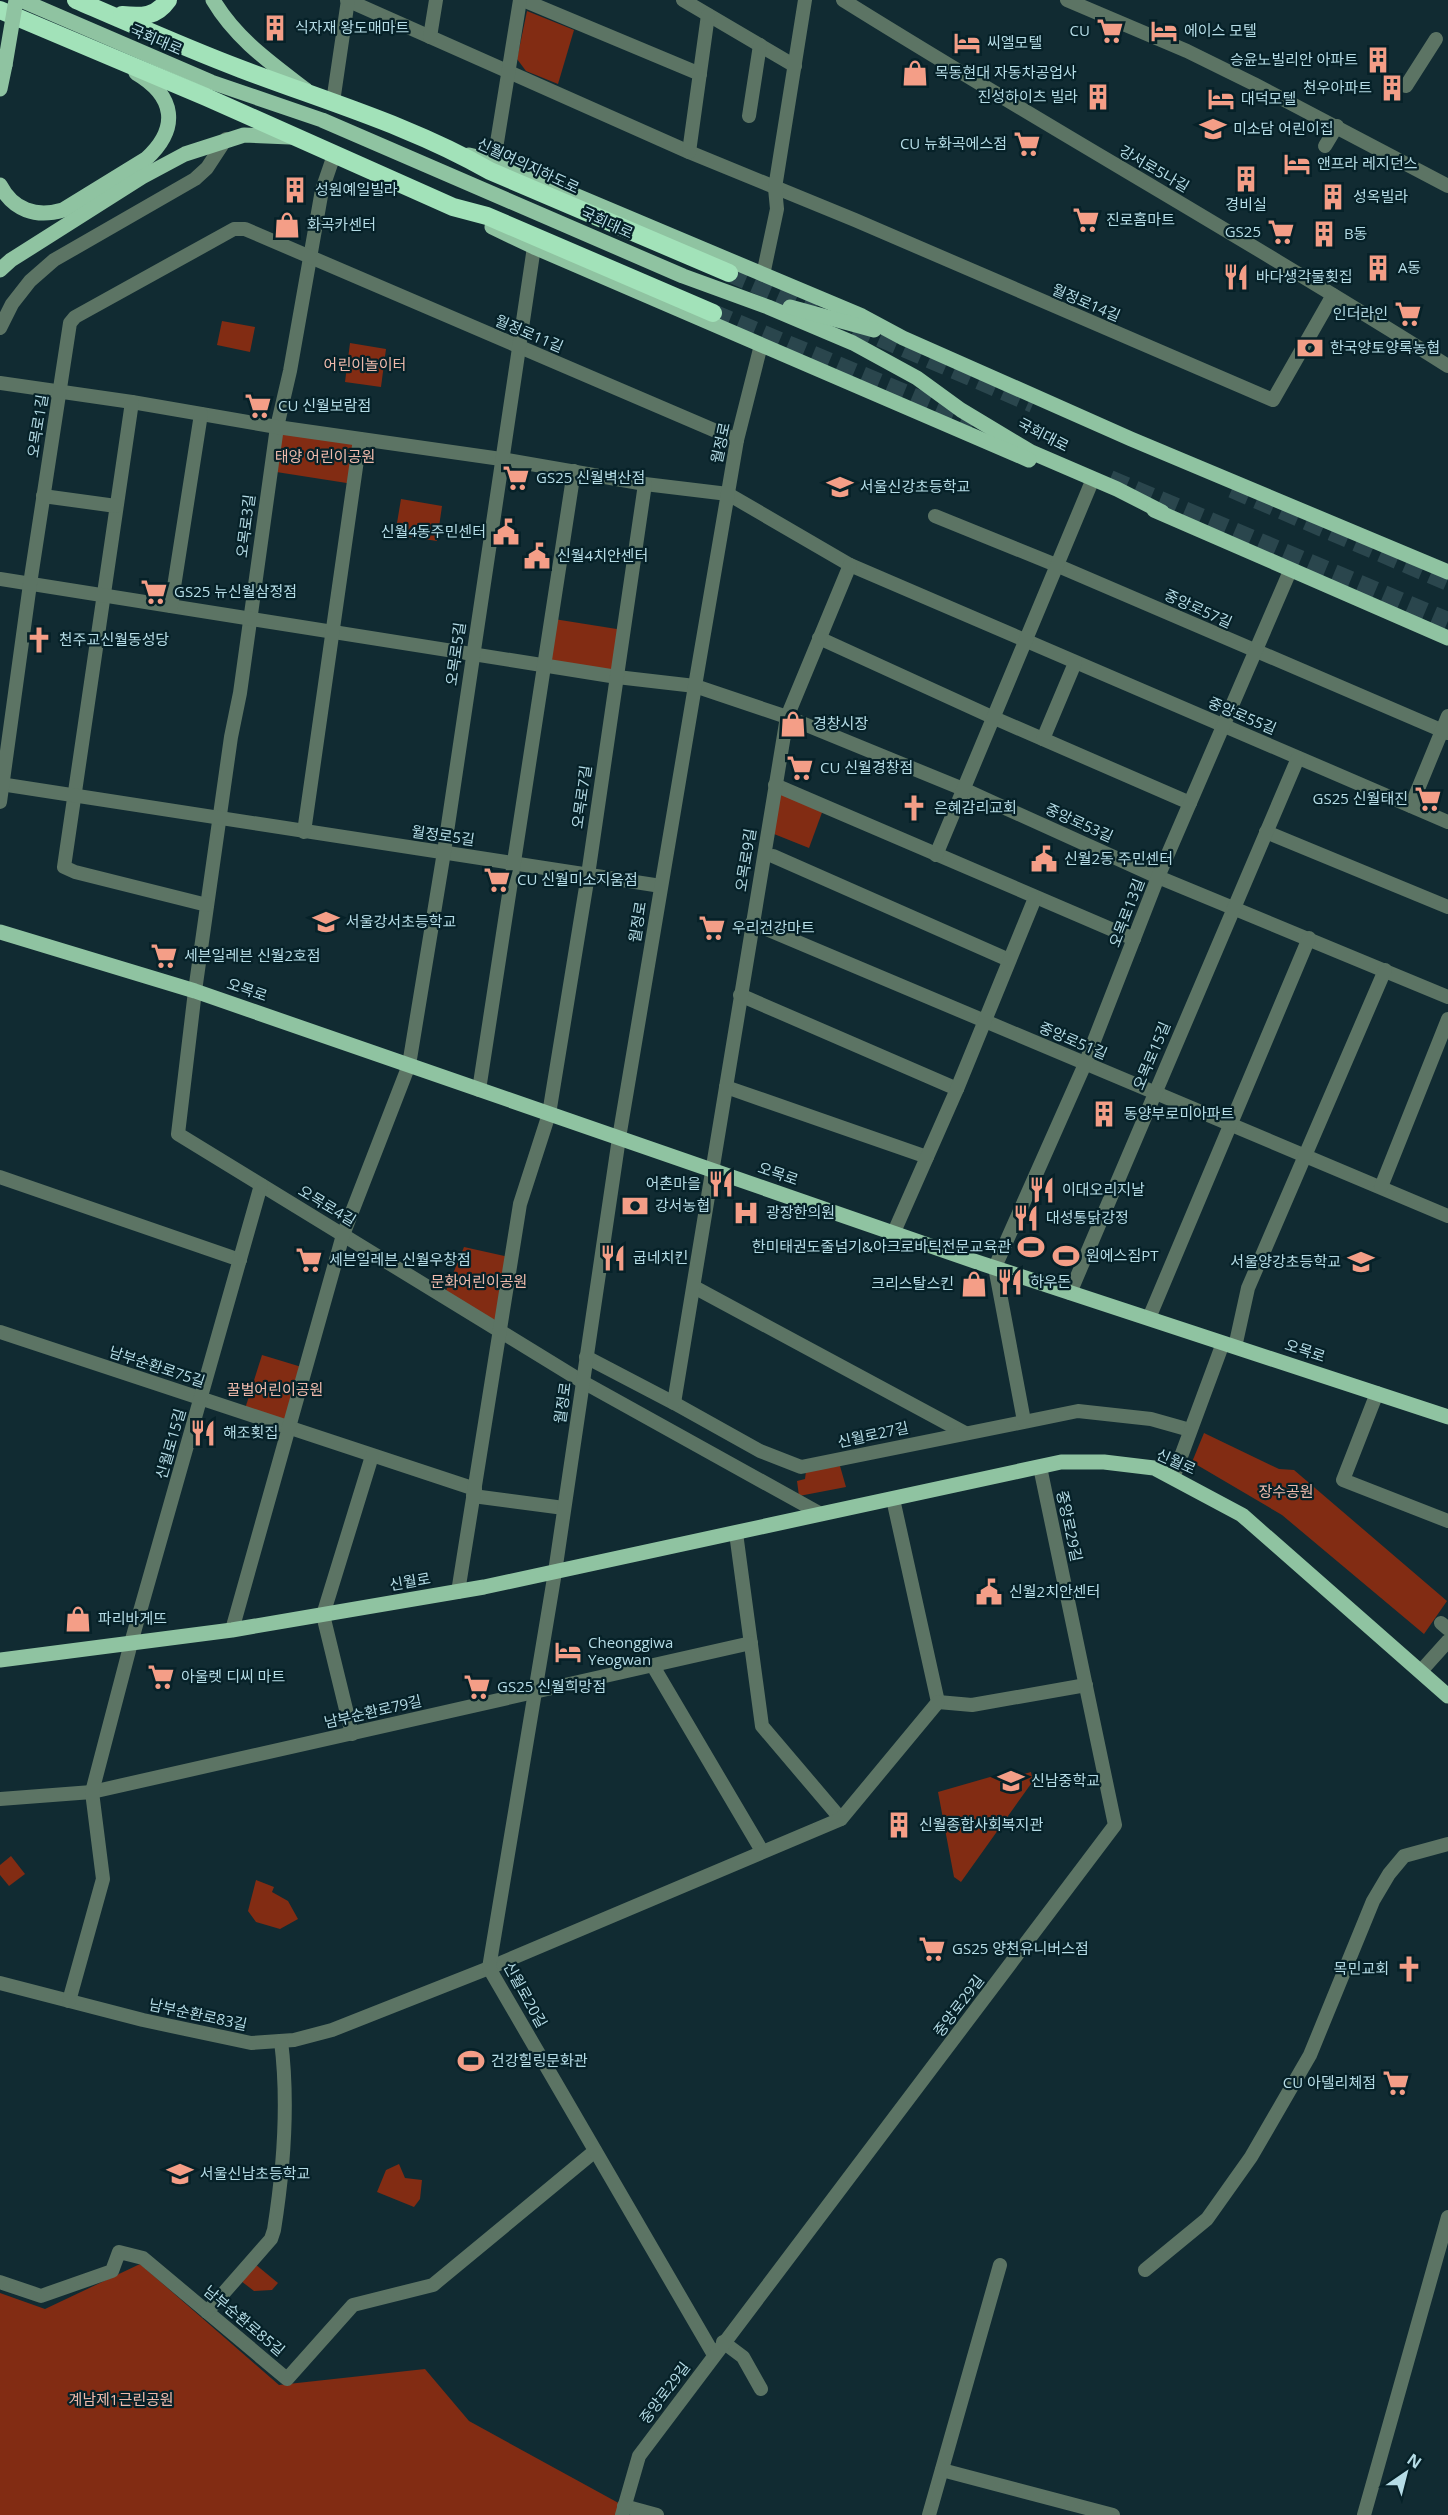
<svg xmlns="http://www.w3.org/2000/svg" width="1448" height="2515" font-family="'Open Sans','Noto Sans KR',sans-serif">
<style>
.green{fill:#822c13}
.lines{fill:none;stroke-linecap:round;stroke-linejoin:round}
.highway-tunnel{stroke:#2a464d;stroke-width:18;stroke-dasharray:18 9;stroke-linecap:butt}
.minor{stroke:#5c7464;stroke-width:14}
.major{stroke:#8fc3a1;stroke-width:15}
.highway{stroke:#a2e2b9;stroke-width:18}
.major-bridge{stroke:#8fc3a1;stroke-width:15}
.labels{text-anchor:middle;stroke-width:4.5;stroke-linejoin:round;paint-order:stroke}
.poi-label{font-size:15px;fill:#b5dce6;stroke:#062128;text-anchor:start}
.street-label{font-size:15px;fill:#b5dce6;stroke:#062128}
.park-label{font-size:15px;fill:#efbaac;stroke:#062128}
</style>
<rect width="100%" height="100%" fill="#112b32"/>
<g class="green">
<path d="M 527,11 L 574,30 L 558,84 L 526,71 L 517,59 Z"/>
<path d="M 222,321 L 255,327 L 250,352 L 217,345 Z"/>
<path d="M 350,343 L 386,349 L 381,387 L 345,382 Z"/>
<path d="M 277,427 L 360,439 L 353,484 L 270,471 Z"/>
<path d="M 401,499 L 442,506 L 437,541 L 395,535 Z"/>
<path d="M 554,619 L 623,630 L 616,675 L 547,664 Z"/>
<path d="M 781,788 L 824,807 L 809,848 L 774,834 Z"/>
<path d="M 464,1247 L 509,1257 L 502,1315 L 492,1322 L 445,1293 Z"/>
<path d="M 262,1355 L 305,1368 L 287,1426 L 244,1412 Z"/>
<path d="M 1204,1433 L 1279,1469 L 1294,1470 L 1447,1601 L 1424,1634 L 1282,1515 L 1192,1462 Z"/>
<path d="M 840,1466 L 846,1487 L 799,1496 L 797,1481 L 805,1479 L 806,1471 Z"/>
<path d="M 1031,1772 L 1033,1781 L 961,1882 L 954,1877 L 938,1792 L 1004,1773 L 1006,1779 Z"/>
<path d="M 11,1856 L 25,1874 L 9,1886 L 0,1875 L 0,1865 Z"/>
<path d="M 256,1880 L 274,1887 L 272,1892 L 288,1901 L 298,1919 L 280,1929 L 256,1922 L 248,1911 Z"/>
<path d="M 399,2164 L 405,2178 L 422,2180 L 420,2199 L 414,2207 L 377,2192 L 386,2170 Z"/>
<path d="M 140,2264 L 279,2385 L 425,2369 L 469,2421 L 624,2506 L 622,2515 L 0,2515 L 0,2293 L 45,2309 Z"/>
<path d="M 255,2264 L 278,2283 L 272,2290 L 254,2291 L 241,2281 Z"/>
</g>
<g class="lines">
<g class="highway-tunnel">
<path d="M 729,273 L 815,310"/>
<path d="M 713,313 L 974,422"/>
<path d="M 855,327 L 1033,404"/>
<path d="M 1110,479 L 1448,621"/>
<path d="M 1232,489 L 1448,582"/>
</g>
<g class="minor">
<path d="M 347,0 L 689,152 L 855,220 L 1273,400 L 1333,295"/>
<path d="M 523,0 L 700,74"/>
<path d="M 683,0 L 795,66"/>
<path d="M 843,0 C 1043,125 1249,240 1448,366"/>
<path d="M 1067,0 L 1187,51 L 1254,84 L 1448,186"/>
<path d="M 430,37 L 436,0"/>
<path d="M 1406,86 L 1436,39"/>
<path d="M 333,102 L 348,0"/>
<path d="M 749,116 L 760,45"/>
<path d="M 1325,146 L 1337,126"/>
<path d="M 689,152 L 708,15"/>
<path d="M 334,155 L 322,190 L 290,371 L 277,427 L 240,693 L 231,737 L 195,991 L 178,1134 L 583,1382 L 821,1514"/>
<path d="M 494,161 L 520,0"/>
<path d="M 763,275 L 777,209 L 775,188 L 805,0"/>
<path d="M 0,328 L 12,304 L 30,281 L 54,260 L 195,179 L 207,168 L 226,139"/>
<path d="M 0,383 L 132,402 L 277,427 L 501,459 L 645,484 L 728,494 L 850,565 L 1448,822"/>
<path d="M 132,402 L 64,867 L 75,872 L 207,905"/>
<path d="M 43,496 L 116,506"/>
<path d="M 935,516 L 1056,565 L 1448,733"/>
<path d="M 0,579 L 617,677 L 695,686 L 787,717 L 963,789 L 1158,877 L 1448,997"/>
<path d="M 171,606 L 201,414"/>
<path d="M 819,638 L 992,717 L 1190,803"/>
<path d="M 1043,739 L 1075,663"/>
<path d="M 0,784 L 661,886"/>
<path d="M 775,785 L 1134,939"/>
<path d="M 0,802 L 30,584 L 70,323 L 75,317 L 234,229 L 245,229 L 737,440"/>
<path d="M 1411,806 L 1448,716"/>
<path d="M 304,832 L 360,439"/>
<path d="M 1266,832 L 1448,907"/>
<path d="M 936,855 L 1090,486"/>
<path d="M 773,856 L 1009,960"/>
<path d="M 752,923 L 1448,1216"/>
<path d="M 740,995 L 957,1089"/>
<path d="M 726,1087 L 927,1157"/>
<path d="M 479,1090 L 574,471"/>
<path d="M 0,1177 L 240,1260"/>
<path d="M 1381,1187 L 1448,1019"/>
<path d="M 894,1232 L 957,1089 L 1035,898"/>
<path d="M 694,1287 L 965,1433"/>
<path d="M 1070,1293 L 1298,758"/>
<path d="M 1149,1318 L 1309,938"/>
<path d="M 0,1332 L 475,1489"/>
<path d="M 1235,1347 L 1248,1288 L 1385,970"/>
<path d="M 586,1357 L 674,1403 L 760,1451 L 801,1467 L 1078,1411 L 1151,1419 L 1190,1430"/>
<path d="M 1377,1393 L 1343,1480 L 1448,1521"/>
<path d="M 674,1403 L 787,717 L 850,565"/>
<path d="M 1024,1421 L 995,1267 L 1085,1064 L 1158,877 L 1290,571"/>
<path d="M 1173,1478 L 1223,1343"/>
<path d="M 473,1496 L 564,1508"/>
<path d="M 893,1499 L 938,1702"/>
<path d="M 736,1533 L 762,1726 L 841,1819"/>
<path d="M 458,1592 L 520,1204 L 549,1114 L 588,875 L 645,484"/>
<path d="M 1441,1623 L 1448,1629"/>
<path d="M 232,1630 L 343,1235 L 409,1065 L 444,852 L 534,247"/>
<path d="M 653,1666 L 762,1851"/>
<path d="M 1421,1671 L 1448,1641"/>
<path d="M 938,1702 L 972,1705 L 1086,1685"/>
<path d="M 352,1734 L 323,1615 L 372,1456"/>
<path d="M 0,1799 L 92,1792 L 751,1643"/>
<path d="M 0,1983 L 143,2020 L 251,2043 L 294,2040 L 332,2030 L 489,1968 L 841,1819 L 938,1702"/>
<path d="M 69,2001 L 103,1879 L 92,1792 L 131,1643 L 261,1185"/>
<path d="M 1145,2270 L 1207,2219 L 1251,2157 L 1310,2055 L 1373,1901 L 1389,1874 L 1404,1856 L 1448,1844"/>
<path d="M 0,2282 L 41,2296 L 112,2271 L 119,2252 L 143,2258 L 287,2379 L 353,2305 L 433,2285 L 595,2151"/>
<path d="M 207,2312 L 271,2239 L 274,2230 C 284,2167 289,2104 281,2041"/>
<path d="M 723,2342 L 743,2357 L 761,2389"/>
<path d="M 714,2355 L 489,1968 L 555,1572 L 619,1138 L 695,686 L 737,440 L 761,345"/>
<path d="M 942,2470 L 1113,2515"/>
<path d="M 624,2506 L 657,2515"/>
<path d="M 622,2515 L 639,2456 L 1115,1825 L 1040,1467"/>
<path d="M 929,2515 L 1000,2265"/>
<path d="M 1364,2515 L 1448,2217"/>
</g>
<g class="major">
<path d="M 21,0 L 211,82 L 322,120 L 683,276 L 768,307 L 853,343 L 917,378 L 961,410 L 1031,452 L 1117,489 L 1162,512"/>
<path d="M 213,0 C 236,39 271,63 306,90"/>
<path d="M 0,89 L 5,65"/>
<path d="M 469,155 L 494,161 L 862,316 L 903,338 L 1131,439 L 1448,572"/>
<path d="M 0,185 C 13,210 36,218 63,210 L 146,159 C 180,128 175,96 136,73"/>
<path d="M 492,227 L 534,247 L 1029,460"/>
<path d="M 0,270 L 11,260 L 142,177 L 185,154 L 244,135 L 290,137"/>
<path d="M 790,307 L 874,330"/>
<path d="M 1154,510 L 1448,638"/>
<path d="M 0,932 L 195,991 L 977,1262 L 1448,1417"/>
<path d="M 0,1660 L 232,1630 L 484,1587 L 1061,1462 L 1104,1462 L 1154,1468 L 1242,1515 L 1448,1696"/>
</g>
<g class="highway">
<path d="M 76,0 C 130,23 185,48 241,69 C 325,101 412,126 490,171 L 729,273"/>
<path d="M 0,10 L 206,97 L 453,207 L 487,216 L 713,313"/>
<path d="M 122,15 C 142,17 156,17 168,0"/>
</g>
<path class="major-bridge" d="M 5,65 L 16,0"/>
</g>
<defs>
<g id="building-bare" transform="scale(2.07)"><path d="M-4-6H4V6H1V3H-1V6H-4ZM-2.5-4.3h1.7v1.8h-1.7ZM.8-4.3h1.7v1.8H.8ZM-2.5-1h1.7V.8h-1.7ZM.8-1h1.7V.8H.8Z" fill="#f49e87" stroke="#062128" stroke-width="2.5" paint-order="stroke"/></g>
<g id="supermarket-bare" transform="scale(2.07)"><path d="M-6-5.5h2.5l.6 2H6L4.5 2H-2.5L-4.4-4H-6ZM-1.5 3.2a1.3 1.3 0 1 0 .1 0ZM3 3.2a1.3 1.3 0 1 0 .1 0Z" fill="#f49e87" stroke="#062128" stroke-width="2.5" paint-order="stroke"/></g>
<g id="hotel-bare" transform="scale(2.07)"><path d="M-6-4.5h1.5V1H6V5H4.5V3h-9V5H-6ZM-4 0a1.8 1.8 0 1 1 3.6 0ZM.5 0V-2.5h3Q6-2.5 6 0Z" fill="#f49e87" stroke="#062128" stroke-width="2.5" paint-order="stroke"/></g>
<g id="shop-bare" transform="scale(2.07)"><path d="M-5-2.5h2.3a2.7 3.5 0 0 1 5.4 0H5L5.5 6h-11ZM-1.5-2.5h3a1.5 2.3 0 0 0-3 0Z" fill="#f49e87" stroke="#062128" stroke-width="2.5" paint-order="stroke"/></g>
<g id="school-bare" transform="scale(2.07)"><path d="M0-5L7-2L0 1L-7-2ZM-4 1L0 2.5L4 1V4Q0 6-4 4Z" fill="#f49e87" stroke="#062128" stroke-width="2.5" paint-order="stroke"/></g>
<g id="restaurant-bare" transform="scale(2.07)"><path d="M-5-6h1v4h1v-4h1v4h1v-4h1v5L-1.5 .5V6h-2V.5L-5-1ZM5-6V6H3V1.5H1.5Q1.5-4 5-6Z" fill="#f49e87" stroke="#062128" stroke-width="2.5" paint-order="stroke"/></g>
<g id="bank-bare" transform="scale(2.07)"><path d="M-6-4H6V4H-6ZM0-2.3a2.3 2.3 0 1 0 0 4.6a2.3 2.3 0 1 0 0-4.6Z" fill="#f49e87" stroke="#062128" stroke-width="2.5" paint-order="stroke"/></g>
<g id="civic-bare" transform="scale(2.07)"><path d="M-.6-6.5H3V-4.5H.6V-3L4-1V1h2V6H-6V1h2V-1L-.6-3ZM-1.2 2.5V6h2.4V2.5Z" fill="#f49e87" stroke="#062128" stroke-width="2.5" paint-order="stroke"/></g>
<g id="church-bare" transform="scale(2.07)"><path d="M-1.2-6h2.4v3.5h3.3v2.4h-3.3V6h-2.4V-.1h-3.3v-2.4h3.3Z" fill="#f49e87" stroke="#062128" stroke-width="2.5" paint-order="stroke"/></g>
<g id="hospital-bare" transform="scale(2.07)"><path d="M-5-5h3v3.5h4V-5h3V5h-3V1.5h-4V5h-3Z" fill="#f49e87" stroke="#062128" stroke-width="2.5" paint-order="stroke"/></g>
<g id="stadium-bare" transform="scale(2.07)"><path d="M0-5a6.5 5 0 1 0 0 10a6.5 5 0 1 0 0-10ZM-3.5-1.8h7v3.6h-7Z" fill="#f49e87" stroke="#062128" stroke-width="2.5" paint-order="stroke"/></g>
</defs>
<g fill-rule="evenodd">
<use href="#building-bare" x="275" y="28"/>
<use href="#supermarket-bare" x="1110" y="31"/>
<use href="#hotel-bare" x="1164" y="31"/>
<use href="#hotel-bare" x="967" y="43"/>
<use href="#building-bare" x="1378" y="60"/>
<use href="#shop-bare" x="915" y="73"/>
<use href="#building-bare" x="1392" y="88"/>
<use href="#building-bare" x="1098" y="97"/>
<use href="#hotel-bare" x="1221" y="99"/>
<use href="#school-bare" x="1213" y="129"/>
<use href="#supermarket-bare" x="1027" y="144"/>
<use href="#hotel-bare" x="1297" y="164"/>
<use href="#building-bare" x="1246" y="179"/>
<use href="#building-bare" x="295" y="190"/>
<use href="#building-bare" x="1333" y="197"/>
<use href="#supermarket-bare" x="1086" y="220"/>
<use href="#shop-bare" x="287" y="225"/>
<use href="#supermarket-bare" x="1281" y="232"/>
<use href="#building-bare" x="1324" y="234"/>
<use href="#building-bare" x="1378" y="268"/>
<use href="#restaurant-bare" x="1236" y="277"/>
<use href="#supermarket-bare" x="1408" y="314"/>
<use href="#bank-bare" x="1310" y="348"/>
<use href="#supermarket-bare" x="258" y="406"/>
<use href="#supermarket-bare" x="516" y="478"/>
<use href="#school-bare" x="840" y="487"/>
<use href="#civic-bare" x="506" y="532"/>
<use href="#civic-bare" x="537" y="556"/>
<use href="#supermarket-bare" x="154" y="592"/>
<use href="#church-bare" x="39" y="640"/>
<use href="#shop-bare" x="793" y="724"/>
<use href="#supermarket-bare" x="800" y="768"/>
<use href="#supermarket-bare" x="1428" y="799"/>
<use href="#church-bare" x="914" y="808"/>
<use href="#civic-bare" x="1044" y="859"/>
<use href="#supermarket-bare" x="497" y="880"/>
<use href="#school-bare" x="326" y="922"/>
<use href="#supermarket-bare" x="712" y="928"/>
<use href="#supermarket-bare" x="164" y="956"/>
<use href="#building-bare" x="1104" y="1114"/>
<use href="#restaurant-bare" x="721" y="1184"/>
<use href="#restaurant-bare" x="1042" y="1190"/>
<use href="#bank-bare" x="635" y="1206"/>
<use href="#hospital-bare" x="746" y="1213"/>
<use href="#restaurant-bare" x="1026" y="1218"/>
<use href="#stadium-bare" x="1031" y="1247"/>
<use href="#stadium-bare" x="1066" y="1256"/>
<use href="#restaurant-bare" x="613" y="1258"/>
<use href="#supermarket-bare" x="309" y="1260"/>
<use href="#school-bare" x="1361" y="1262"/>
<use href="#restaurant-bare" x="1010" y="1282"/>
<use href="#shop-bare" x="974" y="1284"/>
<use href="#restaurant-bare" x="203" y="1433"/>
<use href="#civic-bare" x="989" y="1592"/>
<use href="#shop-bare" x="78" y="1619"/>
<use href="#hotel-bare" x="568" y="1652"/>
<use href="#supermarket-bare" x="161" y="1677"/>
<use href="#supermarket-bare" x="477" y="1687"/>
<use href="#school-bare" x="1011" y="1781"/>
<use href="#building-bare" x="899" y="1825"/>
<use href="#supermarket-bare" x="932" y="1949"/>
<use href="#church-bare" x="1409" y="1969"/>
<use href="#stadium-bare" x="471" y="2061"/>
<use href="#supermarket-bare" x="1396" y="2083"/>
<use href="#school-bare" x="180" y="2174"/>
</g>
<g class="labels">
<g class="poi-label">
<text x="295" y="33">식자재 왕도매마트</text>
<text x="1090" y="36" text-anchor="end">CU</text>
<text x="1184" y="36">에이스 모텔</text>
<text x="987" y="48">씨엘모텔</text>
<text x="1358" y="65" text-anchor="end">승윤노빌리안 아파트</text>
<text x="935" y="78">목동현대 자동차공업사</text>
<text x="1372" y="93" text-anchor="end">천우아파트</text>
<text x="1078" y="102" text-anchor="end">진성하이츠 빌라</text>
<text x="1241" y="104">대덕모텔</text>
<text x="1233" y="134">미소담 어린이집</text>
<text x="1007" y="149" text-anchor="end">CU 뉴화곡에스점</text>
<text x="1317" y="169">앤프라 레지던스</text>
<text x="315" y="195">성원예일빌라</text>
<text x="1353" y="202">성옥빌라</text>
<text x="1246" y="210" text-anchor="middle">경비실</text>
<text x="1106" y="225">진로홈마트</text>
<text x="307" y="230">화곡카센터</text>
<text x="1261" y="237" text-anchor="end">GS25</text>
<text x="1344" y="239">B동</text>
<text x="1398" y="273">A동</text>
<text x="1256" y="282">바다생각물횟집</text>
<text x="1388" y="319" text-anchor="end">인더라인</text>
<text x="1330" y="353">한국양토양록농협</text>
<text x="278" y="411">CU 신월보람점</text>
<text x="536" y="483">GS25 신월벽산점</text>
<text x="860" y="492">서울신강초등학교</text>
<text x="486" y="537" text-anchor="end">신월4동주민센터</text>
<text x="557" y="561">신월4치안센터</text>
<text x="174" y="597">GS25 뉴신월삼정점</text>
<text x="59" y="645">천주교신월동성당</text>
<text x="813" y="729">경창시장</text>
<text x="820" y="773">CU 신월경창점</text>
<text x="1408" y="804" text-anchor="end">GS25 신월태진</text>
<text x="934" y="813">은혜감리교회</text>
<text x="1064" y="864">신월2동 주민센터</text>
<text x="517" y="885">CU 신월미소지움점</text>
<text x="346" y="927">서울강서초등학교</text>
<text x="732" y="933">우리건강마트</text>
<text x="184" y="961">세븐일레븐 신월2호점</text>
<text x="1124" y="1119">동양부로미아파트</text>
<text x="701" y="1189" text-anchor="end">어촌마을</text>
<text x="1062" y="1195">이대오리지날</text>
<text x="655" y="1211">강서농협</text>
<text x="766" y="1218">광장한의원</text>
<text x="1046" y="1223">대성통닭강정</text>
<text x="1011" y="1252" text-anchor="end">한미태권도줄넘기&amp;아크로바틱전문교육관</text>
<text x="1086" y="1261">원에스짐PT</text>
<text x="633" y="1263">굽네치킨</text>
<text x="329" y="1265">세븐일레븐 신월우창점</text>
<text x="1341" y="1267" text-anchor="end">서울양강초등학교</text>
<text x="1030" y="1287">하우돈</text>
<text x="954" y="1289" text-anchor="end">크리스탈스킨</text>
<text x="223" y="1438">해조횟집</text>
<text x="1009" y="1597">신월2치안센터</text>
<text x="98" y="1624">파리바게뜨</text>
<text x="588" y="1648">Cheonggiwa<tspan x="588" dy="17">Yeogwan</tspan></text>
<text x="181" y="1682">아울렛 디씨 마트</text>
<text x="497" y="1692">GS25 신월희망점</text>
<text x="1031" y="1786">신남중학교</text>
<text x="919" y="1830">신월종합사회복지관</text>
<text x="952" y="1954">GS25 양천유니버스점</text>
<text x="1389" y="1974" text-anchor="end">목민교회</text>
<text x="491" y="2066">건강힐링문화관</text>
<text x="1376" y="2088" text-anchor="end">CU 아델리체점</text>
<text x="200" y="2179">서울신남초등학교</text>
</g>
<g class="street-label">
<text transform="translate(156 40) rotate(23)" y="5">국회대로</text>
<text transform="translate(528 166) rotate(25)" y="5">신월여의지하도로</text>
<text transform="translate(1154 169) rotate(30)" y="5">강서로5나길</text>
<text transform="translate(607 223) rotate(24)" y="5">국회대로</text>
<text transform="translate(1086 303) rotate(23)" y="5">월정로14길</text>
<text transform="translate(529 334) rotate(23)" y="5">월정로11길</text>
<text transform="translate(38 426) rotate(-81)" y="5">오목로1길</text>
<text transform="translate(1043 435) rotate(27)" y="5">국회대로</text>
<text transform="translate(721 443) rotate(-78)" y="5">월정로</text>
<text transform="translate(246 526) rotate(-83)" y="5">오목로3길</text>
<text transform="translate(1198 609) rotate(24)" y="5">중앙로57길</text>
<text transform="translate(456 654) rotate(-82)" y="5">오목로5길</text>
<text transform="translate(1242 716) rotate(23)" y="5">중앙로55길</text>
<text transform="translate(582 797) rotate(-82)" y="5">오목로7길</text>
<text transform="translate(1079 823) rotate(24)" y="5">중앙로53길</text>
<text transform="translate(443 836) rotate(8)" y="5">월정로5길</text>
<text transform="translate(746 860) rotate(-81)" y="5">오목로9길</text>
<text transform="translate(1127 913) rotate(-69)" y="5">오목로13길</text>
<text transform="translate(638 922) rotate(-81)" y="5">월정로</text>
<text transform="translate(247 990) rotate(19)" y="5">오목로</text>
<text transform="translate(1073 1041) rotate(23)" y="5">중앙로51길</text>
<text transform="translate(1152 1056) rotate(-67)" y="5">오목로15길</text>
<text transform="translate(778 1174) rotate(19)" y="5">오목로</text>
<text transform="translate(327 1206) rotate(31)" y="5">오목로4길</text>
<text transform="translate(1305 1351) rotate(18)" y="5">오목로</text>
<text transform="translate(157 1367) rotate(18)" y="5">남부순환로75길</text>
<text transform="translate(563 1403) rotate(-82)" y="5">월정로</text>
<text transform="translate(873 1435) rotate(-12)" y="5">신월로27길</text>
<text transform="translate(171 1444) rotate(-74)" y="5">신월로15길</text>
<text transform="translate(1176 1462) rotate(24)" y="5">신월로</text>
<text transform="translate(1069 1526) rotate(78)" y="5">중앙로29길</text>
<text transform="translate(410 1582) rotate(-10)" y="5">신월로</text>
<text transform="translate(373 1712) rotate(-13)" y="5">남부순환로79길</text>
<text transform="translate(525 1995) rotate(61)" y="5">신월로20길</text>
<text transform="translate(959 2006) rotate(-53)" y="5">중앙로29길</text>
<text transform="translate(198 2015) rotate(12)" y="5">남부순환로83길</text>
<text transform="translate(244 2321) rotate(40)" y="5">남부순환로85길</text>
<text transform="translate(665 2393) rotate(-53)" y="5">중앙로29길</text>
</g>
<g class="park-label">
<text x="365" y="370">어린이놀이터</text>
<text x="325" y="462">태양 어린이공원</text>
<text x="479" y="1287">문화어린이공원</text>
<text x="275" y="1395">꿀벌어린이공원</text>
<text x="1286" y="1497">장수공원</text>
<text x="121" y="2405">계남제1근린공원</text>
</g>
</g>
<g transform="translate(1406 2473) rotate(35)" stroke="#062128" stroke-width="4.5" paint-order="stroke">
<path d="M0-4.5L10 22L0 15L-10 22Z" fill="#b5dce6"/>
<text y="-9" font-size="16" font-weight="bold" text-anchor="middle" fill="#b5dce6">N</text>
</g>
</svg>
